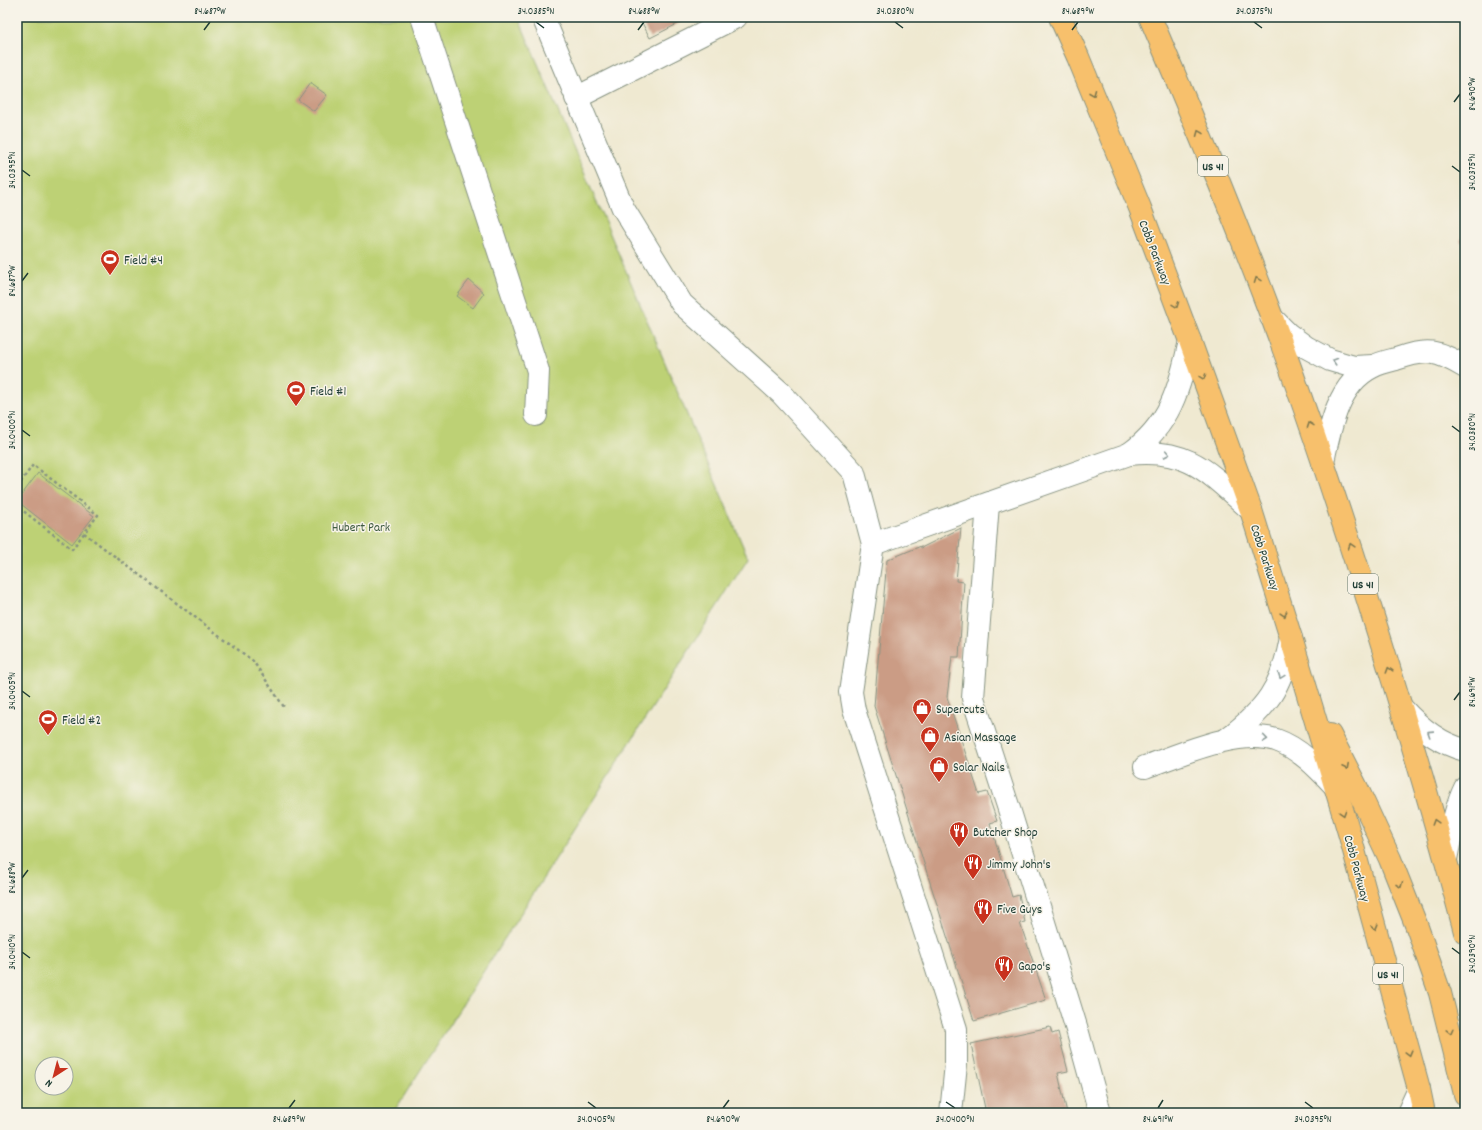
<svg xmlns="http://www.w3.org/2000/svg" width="1482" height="1130" font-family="Dekko,sans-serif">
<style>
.green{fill:#bdd175;stroke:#6e8754;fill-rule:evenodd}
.building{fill:#cb9c85}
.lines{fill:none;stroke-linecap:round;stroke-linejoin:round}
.minor-casing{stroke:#879382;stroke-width:24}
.major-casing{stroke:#879382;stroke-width:24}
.path{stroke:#879382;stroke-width:2.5;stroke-dasharray:3 3;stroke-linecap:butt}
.minor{stroke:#fff;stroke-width:22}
.major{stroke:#f7c06c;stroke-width:22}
.oneway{stroke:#80784d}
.oneway2{stroke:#8f9e9a}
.ticks{fill:none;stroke:#1f3d34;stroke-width:1.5}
.labels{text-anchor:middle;stroke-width:3;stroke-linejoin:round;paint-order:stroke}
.shield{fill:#f7f3e8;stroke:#60746a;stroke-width:1}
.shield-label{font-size:12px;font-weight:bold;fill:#1f3d34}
.street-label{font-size:13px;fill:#1f3d34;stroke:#f7f3e8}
.poi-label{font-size:13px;fill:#1f3d34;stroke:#f7f3e8;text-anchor:start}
.park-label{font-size:13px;fill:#3f5b41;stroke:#f7f3e8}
.neatline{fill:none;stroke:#1f3d34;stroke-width:1.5}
.ticks-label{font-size:10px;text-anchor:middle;fill:#1f3d34}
</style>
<rect width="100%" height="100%" fill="#f7f3e8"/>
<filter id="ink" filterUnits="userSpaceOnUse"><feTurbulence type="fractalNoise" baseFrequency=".025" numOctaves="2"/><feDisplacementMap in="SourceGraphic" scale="8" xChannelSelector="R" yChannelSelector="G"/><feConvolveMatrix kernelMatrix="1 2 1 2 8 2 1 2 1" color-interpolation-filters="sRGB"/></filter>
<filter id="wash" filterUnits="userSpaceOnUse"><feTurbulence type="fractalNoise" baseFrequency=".012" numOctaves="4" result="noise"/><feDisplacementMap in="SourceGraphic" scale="16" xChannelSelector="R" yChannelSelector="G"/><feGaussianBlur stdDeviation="0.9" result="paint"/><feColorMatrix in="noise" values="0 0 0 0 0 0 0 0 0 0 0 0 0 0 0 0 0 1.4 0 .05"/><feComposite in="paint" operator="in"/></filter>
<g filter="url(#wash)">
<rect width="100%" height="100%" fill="#efe9d1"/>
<path class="green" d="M 17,17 L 518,17 L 748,558 L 393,1113 L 17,1113 ZM 42,1064 L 66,1064 L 66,1088 L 42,1088 Z"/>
<g id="blocks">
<g class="building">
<path d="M 639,17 L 691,17 L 650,38 Z"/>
<path d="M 310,83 L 327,95 L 314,111 L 298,100 Z"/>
<path d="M 1465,234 L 1465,245 L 1460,241 Z"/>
<path d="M 469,280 L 484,293 L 473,308 L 457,296 Z"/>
<path d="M 38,473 L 94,516 L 72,544 L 17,501 Z"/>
<path d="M 961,528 L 956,581 L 964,582 L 959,657 L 952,657 L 947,697 L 979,794 L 987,792 L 997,821 L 990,823 L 1012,897 L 1019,895 L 1025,922 L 1020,923 L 1046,1000 L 974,1021 L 874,706 L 887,560 L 921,546 L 921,548 Z"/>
<path d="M 1050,1027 L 1052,1034 L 1058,1032 L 1068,1071 L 1058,1073 L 1067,1113 L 986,1113 L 971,1044 Z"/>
</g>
</g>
</g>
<g filter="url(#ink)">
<use href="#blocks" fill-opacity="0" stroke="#879382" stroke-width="1"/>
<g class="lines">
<g class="minor-casing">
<g id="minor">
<path d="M 422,17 L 538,371 L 536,415"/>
<path d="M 543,17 L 623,208 L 682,304 L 781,393 L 854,473 L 873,544 L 851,692 L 854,710 L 956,1029 L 956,1064 L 951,1113"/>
<path d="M 576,98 L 736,17"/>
<path d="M 1271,317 L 1288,334 L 1306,347 L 1330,360 L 1354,367 L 1373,366"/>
<path d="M 1129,454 C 1171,424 1179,389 1190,341"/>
<path d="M 1323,462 C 1330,427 1338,384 1372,367 C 1379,363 1388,361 1396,359 C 1427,348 1437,350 1465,367"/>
<path d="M 988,504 L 973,698 L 1010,812 L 1078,1033 L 1100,1113"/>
<path d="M 873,544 L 1129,454 C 1189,447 1209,473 1251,510"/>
<path d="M 1401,707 C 1418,726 1440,744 1465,750"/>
<path d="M 1227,739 C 1266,709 1282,688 1291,638"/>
<path d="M 1145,767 C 1182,754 1238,728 1276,740 C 1299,748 1318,768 1334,785"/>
<path d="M 1446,859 C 1451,836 1454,810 1465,788"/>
<path d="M 1408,1113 L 1419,1089"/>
</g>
</g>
<g class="major-casing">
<g id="major">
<path d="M 1060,17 L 1078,57 L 1140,208 L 1190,341 L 1251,510 L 1291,638 L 1350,836 L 1419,1089 L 1424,1113"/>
<path d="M 1150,17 C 1192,115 1233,214 1271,315 C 1316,436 1356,560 1394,684 C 1419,766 1443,848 1465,932"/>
<path d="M 1330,735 L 1357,788 L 1390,859 L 1417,927 L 1440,993 L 1465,1094"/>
</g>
</g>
<g class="path">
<path d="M 17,480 L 20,483"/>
<path d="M 17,487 L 33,465 L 98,515 L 72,549 L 17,506"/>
<path d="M 84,533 L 253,661 L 284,707"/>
</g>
<use href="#minor" class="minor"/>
<use href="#major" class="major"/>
</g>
<defs><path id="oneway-chevron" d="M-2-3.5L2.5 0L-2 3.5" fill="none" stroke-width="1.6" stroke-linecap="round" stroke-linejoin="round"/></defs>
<g class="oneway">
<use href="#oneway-chevron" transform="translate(1093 93) rotate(68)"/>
<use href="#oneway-chevron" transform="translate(1199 133) rotate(-112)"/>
<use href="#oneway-chevron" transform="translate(1257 280) rotate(-111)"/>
<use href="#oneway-chevron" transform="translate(1176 305) rotate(69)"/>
<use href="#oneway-chevron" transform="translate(1203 377) rotate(70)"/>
<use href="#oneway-chevron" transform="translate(1310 425) rotate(-110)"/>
<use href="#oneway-chevron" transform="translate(1351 546) rotate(-108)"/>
<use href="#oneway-chevron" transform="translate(1284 614) rotate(72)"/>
<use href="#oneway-chevron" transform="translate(1389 670) rotate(-107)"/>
<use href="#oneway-chevron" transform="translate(1346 767) rotate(63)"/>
<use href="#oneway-chevron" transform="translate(1343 813) rotate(73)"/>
<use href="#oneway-chevron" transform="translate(1435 822) rotate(-107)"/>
<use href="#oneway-chevron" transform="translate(1400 885) rotate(68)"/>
<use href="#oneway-chevron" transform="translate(1375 927) rotate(75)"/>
<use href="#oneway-chevron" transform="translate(1450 1031) rotate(76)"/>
<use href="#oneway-chevron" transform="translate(1409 1053) rotate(75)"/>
</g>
<g class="oneway2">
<use href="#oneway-chevron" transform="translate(1335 361) rotate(-162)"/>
<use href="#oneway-chevron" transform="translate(1167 454) rotate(11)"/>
<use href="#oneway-chevron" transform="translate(1281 676) rotate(110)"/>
<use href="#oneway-chevron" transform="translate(1430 733) rotate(-147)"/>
<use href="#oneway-chevron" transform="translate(1265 739) rotate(8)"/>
</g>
</g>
<path class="ticks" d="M 536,22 L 544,28M 895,22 L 903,28M 1254,22 L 1262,28M 204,30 L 210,22M 638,30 L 644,22M 1072,30 L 1078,22M 1454,102 L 1460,94M 1452,166 L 1460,172M 22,170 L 30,176M 22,281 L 28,273M 1452,426 L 1460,432M 22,430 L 30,436M 22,691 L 30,697M 1454,700 L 1460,692M 22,878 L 28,870M 1452,948 L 1460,954M 22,952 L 30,958M 588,1102 L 596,1108M 946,1102 L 955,1108M 1305,1102 L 1313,1108M 289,1108 L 295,1100M 723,1108 L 729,1100M 1158,1108 L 1163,1100"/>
<defs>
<g id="stadium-pin" transform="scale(1)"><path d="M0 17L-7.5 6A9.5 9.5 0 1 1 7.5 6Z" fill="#c8321e" stroke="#f7f3e8"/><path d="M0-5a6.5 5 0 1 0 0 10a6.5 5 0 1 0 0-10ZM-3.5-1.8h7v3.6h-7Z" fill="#fff"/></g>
<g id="shop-pin" transform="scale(1)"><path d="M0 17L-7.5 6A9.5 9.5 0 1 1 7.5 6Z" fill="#c8321e" stroke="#f7f3e8"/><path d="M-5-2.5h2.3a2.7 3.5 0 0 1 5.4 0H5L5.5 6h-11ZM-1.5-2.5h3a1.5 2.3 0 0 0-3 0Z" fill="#fff"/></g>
<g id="restaurant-pin" transform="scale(1)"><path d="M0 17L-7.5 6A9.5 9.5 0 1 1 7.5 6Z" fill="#c8321e" stroke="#f7f3e8"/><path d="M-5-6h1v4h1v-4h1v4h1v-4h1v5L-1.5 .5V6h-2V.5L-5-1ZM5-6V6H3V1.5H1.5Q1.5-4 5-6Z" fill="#fff"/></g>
</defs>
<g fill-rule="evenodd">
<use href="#stadium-pin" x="110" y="259"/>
<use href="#stadium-pin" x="296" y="390"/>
<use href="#shop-pin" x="922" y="708"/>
<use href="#stadium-pin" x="48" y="719"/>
<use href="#shop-pin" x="930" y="736"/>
<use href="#shop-pin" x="939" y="766"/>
<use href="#restaurant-pin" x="959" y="831"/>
<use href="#restaurant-pin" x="973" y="863"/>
<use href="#restaurant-pin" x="983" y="908"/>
<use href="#restaurant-pin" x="1004" y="965"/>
</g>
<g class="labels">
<g class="shield">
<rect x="1198" y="156" width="30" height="20" rx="3"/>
<rect x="1348" y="574" width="30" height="20" rx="3"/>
<rect x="1373" y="964" width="30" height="20" rx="3"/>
</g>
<g class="shield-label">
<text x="1213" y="170">US 41</text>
<text x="1363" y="588">US 41</text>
<text x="1388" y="978">US 41</text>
</g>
<g class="street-label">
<text transform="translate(1156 252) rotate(69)" y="5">Cobb Parkway</text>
<text transform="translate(1266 557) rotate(72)" y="5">Cobb Parkway</text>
<text transform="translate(1358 868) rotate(75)" y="5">Cobb Parkway</text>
</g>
<g class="poi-label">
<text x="124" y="264">Field #4</text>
<text x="310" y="395">Field #1</text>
<text x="936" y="713">Supercuts</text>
<text x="62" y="724">Field #2</text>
<text x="944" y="741">Asian Massage</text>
<text x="953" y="771">Solar Nails</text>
<text x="973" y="836">Butcher Shop</text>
<text x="987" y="868">Jimmy John's</text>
<text x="997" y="913">Five Guys</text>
<text x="1018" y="970">Gapo's</text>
</g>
<g class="park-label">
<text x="361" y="531">Hubert Park</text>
</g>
</g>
<rect width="1482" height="1130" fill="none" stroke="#f7f3e8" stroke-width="44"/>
<g transform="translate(54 1076) rotate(216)"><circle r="19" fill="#f7f3e8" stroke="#a1aaa0"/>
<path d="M0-3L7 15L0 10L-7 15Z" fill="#c8321e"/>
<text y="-6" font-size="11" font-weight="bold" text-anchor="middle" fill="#1f3d34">N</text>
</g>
<rect x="22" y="22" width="1438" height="1086" class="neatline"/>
<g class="ticks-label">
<text x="210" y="14">84.687°W</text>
<text x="536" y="14">34.0385°N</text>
<text x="644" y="14">84.688°W</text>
<text x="895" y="14">34.0380°N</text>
<text x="1078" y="14">84.689°W</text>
<text x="1254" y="14">34.0375°N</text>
<text transform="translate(1471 94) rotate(-90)" y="4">84.690°W</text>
<text transform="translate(11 170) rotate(-90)" y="4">34.0395°N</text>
<text transform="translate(1471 172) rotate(-90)" y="4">34.0375°N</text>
<text transform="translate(11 281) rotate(-90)" y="4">84.687°W</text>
<text transform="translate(11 430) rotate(-90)" y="4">34.0400°N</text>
<text transform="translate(1471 432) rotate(-90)" y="4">34.0380°N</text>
<text transform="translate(11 691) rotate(-90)" y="4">34.0405°N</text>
<text transform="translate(1471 692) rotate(-90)" y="4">84.691°W</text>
<text transform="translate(11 878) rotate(-90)" y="4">84.688°W</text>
<text transform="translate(11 952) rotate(-90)" y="4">34.0410°N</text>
<text transform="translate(1471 954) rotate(-90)" y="4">34.0390°N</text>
<text x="289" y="1122">84.689°W</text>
<text x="596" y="1122">34.0405°N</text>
<text x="723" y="1122">84.690°W</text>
<text x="955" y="1122">34.0400°N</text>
<text x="1158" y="1122">84.691°W</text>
<text x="1313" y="1122">34.0395°N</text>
</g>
</svg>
